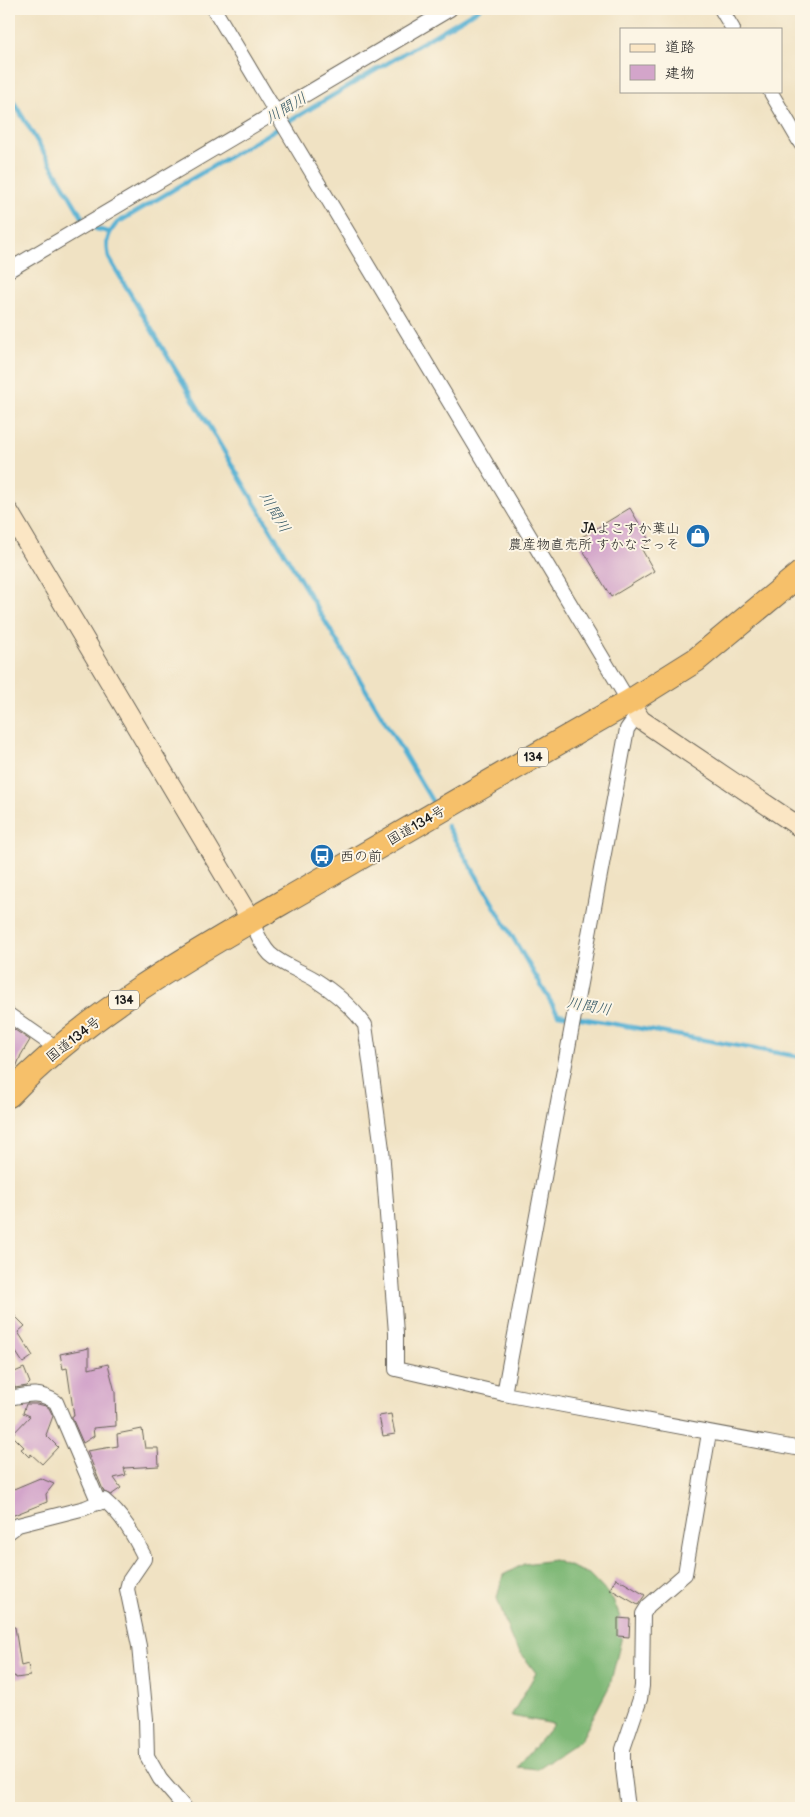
<svg xmlns="http://www.w3.org/2000/svg" width="810" height="1817" font-family="'Balsamiq Sans','Klee One',sans-serif">
<style>
.forest{fill:#7eb876;stroke:#4d6a49}
.lines{fill:none;stroke-linecap:round;stroke-linejoin:round}
.stream{stroke:#55b0d3;stroke-width:4.5}
.building{fill:#d3a5ca}
.street-casing{stroke:#666156;stroke-width:16}
.secondary-casing{stroke:#666156;stroke-width:21}
.highway-casing{stroke:#666156;stroke-width:26}
.street{stroke:#fff;stroke-width:14}
.secondary{stroke:#fbe6c4;stroke-width:19}
.highway{stroke:#f6c06b;stroke-width:24}
.labels{text-anchor:middle;stroke-width:4;stroke-linejoin:round;paint-order:stroke}
.shield{fill:#fcf5e5;stroke:#5f5d58;stroke-width:1}
.shield-label{font-size:12px;font-weight:bold;fill:#1c1c1c}
.poi-label{font-size:14px;fill:#1c1c1c;stroke:#fcf5e5;text-anchor:end}
.street-label{font-size:14px;fill:#1c1c1c;stroke:#fcf5e5}
.water-label{font-size:15px;font-style:italic;fill:#335765;stroke:#fcf5e5}
</style>
<rect width="100%" height="100%" fill="#fcf5e5"/>
<filter id="ink" filterUnits="userSpaceOnUse"><feTurbulence type="fractalNoise" baseFrequency=".02" numOctaves="2"/><feDisplacementMap in="SourceGraphic" scale="10" xChannelSelector="R" yChannelSelector="G"/><feConvolveMatrix kernelMatrix="1 2 1 2 8 2 1 2 1" color-interpolation-filters="sRGB"/></filter>
<filter id="wash" filterUnits="userSpaceOnUse"><feTurbulence type="fractalNoise" baseFrequency=".0096" numOctaves="4" result="noise"/><feDisplacementMap in="SourceGraphic" scale="20" xChannelSelector="R" yChannelSelector="G"/><feGaussianBlur stdDeviation="1.12" result="paint"/><feColorMatrix in="noise" values="0 0 0 0 0 0 0 0 0 0 0 0 0 0 0 0 0 1.4 0 .05"/><feComposite in="paint" operator="in"/></filter>
<g filter="url(#wash)">
<rect width="100%" height="100%" fill="#f0e2c3"/>
<path class="forest" d="M 554,1560 L 589,1574 L 613,1599 L 624,1628 L 610,1685 L 581,1740 L 537,1769 L 517,1767 L 554,1724 L 511,1716 L 536,1673 L 512,1641 L 497,1598 L 503,1575 L 524,1564 Z"/>
<g class="lines">
<g class="stream">
<path d="M 9,94 L 84,220 L 96,229 L 109,232"/>
<path d="M 432,801 L 109,258 C 106,242 106,236 117,223 L 479,9"/>
<path d="M 447,826 L 558,1014 L 801,1057"/>
</g>
</g>
<g id="blocks">
<g class="building">
<path d="M 630,508 L 650,542 L 641,548 L 654,571 L 611,597 L 577,540 Z"/>
<path d="M 9,1026 L 30,1040 L 21,1055 L 15,1070 L 9,1076 Z"/>
<path d="M 15,1316 L 25,1326 L 18,1332 L 33,1356 L 23,1363 L 14,1349 L 9,1350 L 9,1319 L 10,1321 Z"/>
<path d="M 89,1348 L 89,1369 L 108,1364 L 115,1392 L 116,1426 L 93,1428 L 94,1436 L 83,1443 L 72,1418 L 72,1416 L 74,1416 L 67,1368 L 63,1369 L 60,1354 Z"/>
<path d="M 24,1368 L 30,1383 L 27,1386 L 15,1388 L 10,1374 Z"/>
<path d="M 26,1404 L 37,1404 L 46,1406 L 49,1408 L 53,1416 L 46,1435 L 58,1447 L 42,1464 L 31,1454 L 29,1457 L 21,1449 L 24,1447 L 12,1435 L 30,1416 L 23,1413 Z"/>
<path d="M 391,1414 L 395,1434 L 383,1436 L 379,1416 Z"/>
<path d="M 142,1429 L 145,1448 L 158,1448 L 159,1466 L 124,1468 L 126,1475 L 114,1478 L 121,1488 L 111,1495 L 104,1492 L 87,1451 L 118,1446 L 117,1434 Z"/>
<path d="M 40,1478 L 54,1484 L 46,1494 L 47,1502 L 9,1517 L 9,1491 Z"/>
<path d="M 616,1578 L 645,1595 L 638,1605 L 610,1589 Z"/>
<path d="M 618,1618 L 630,1619 L 629,1637 L 618,1636 Z"/>
<path d="M 9,1627 L 15,1627 L 21,1666 L 28,1664 L 30,1676 L 16,1678 L 15,1676 L 9,1677 Z"/>
</g>
</g>
</g>
<g filter="url(#ink)">
<use href="#blocks" fill-opacity="0" stroke="#666156" stroke-width="1"/>
<g class="lines">
<g class="street-casing">
<g id="street">
<path d="M 214,9 L 629,702"/>
<path d="M 721,9 L 733,29"/>
<path d="M 770,91 L 801,144"/>
<path d="M 9,270 L 450,9"/>
<path d="M 251,920 C 256,931 261,945 270,954 C 282,965 299,970 314,979 C 333,991 352,1007 365,1025 L 382,1149 L 396,1333 L 396,1369 L 504,1394 L 801,1449"/>
<path d="M 9,1015 L 58,1049"/>
<path d="M 504,1394 L 627,729 L 637,715"/>
<path d="M 9,1398 C 29,1394 38,1391 56,1402 L 99,1503"/>
<path d="M 9,1532 L 18,1525 L 85,1508 L 104,1500 C 123,1516 133,1534 144,1556 L 144,1559 L 129,1581 L 127,1589 L 139,1646 L 146,1719 L 147,1756 L 160,1779 L 185,1808"/>
<path d="M 628,1808 L 623,1768 L 623,1749 L 640,1699 L 642,1686 L 643,1614 L 648,1606 L 685,1574 L 709,1433"/>
</g>
</g>
<g class="secondary-casing">
<g id="secondary">
<path d="M 9,512 L 251,920"/>
<path d="M 629,702 L 641,720 L 801,828"/>
</g>
</g>
<g class="highway-casing">
<path id="highway" d="M 9,1095 C 92,1008 205,947 309,887 C 415,825 522,763 629,702 L 696,660 L 801,573"/>
</g>
<use href="#street" class="street"/>
<use href="#secondary" class="secondary"/>
<use href="#highway" class="highway"/>
</g>
</g>
<defs>
<g id="shop-disc" transform="scale(1.25)"><circle r="9.5" fill="#1f6fb2" stroke="#fcf5e5"/><path d="M-5-2.5h2.3a2.7 3.5 0 0 1 5.4 0H5L5.5 6h-11ZM-1.5-2.5h3a1.5 2.3 0 0 0-3 0Z" fill="#fff"/></g>
<g id="bus-disc" transform="scale(1.25)"><circle r="9.5" fill="#1f6fb2" stroke="#fcf5e5"/><path d="M-5-6H5V4H4V6H2V4H-2V6H-4V4H-5ZM-3.5-4V0h7V-4ZM-3.5 1.2v1.5H-2V1.2ZM2 1.2v1.5H3.5V1.2Z" fill="#fff"/></g>
</defs>
<g fill-rule="evenodd">
<use href="#shop-disc" x="698" y="536"/>
<use href="#bus-disc" x="322" y="856"/>
</g>
<g class="labels">
<g class="shield">
<rect x="518" y="747.5" width="30" height="19" rx="4"/>
<rect x="109" y="990.5" width="30" height="19" rx="4"/>
</g>
<g class="shield-label">
<text x="533" y="761">134</text>
<text x="124" y="1004">134</text>
</g>
<g class="poi-label">
<text x="680" y="533">JAよこすか葉山<tspan x="680" dy="16">農産物直売所 すかなごっそ</tspan></text>
<text x="340" y="861" text-anchor="start">西の前</text>
</g>
<g class="street-label">
<text transform="translate(416 825) rotate(-30)" y="5">国道134号</text>
<text transform="translate(73 1039) rotate(-38)" y="5">国道134号</text>
</g>
<g class="water-label">
<text transform="translate(286 108) rotate(-31)" y="5">川間川</text>
<text transform="translate(275 512) rotate(59)" y="5">川間川</text>
<text transform="translate(589 1006) rotate(10)" y="5">川間川</text>
</g>
</g>
<rect width="810" height="1817" fill="none" stroke="#fcf5e5" stroke-width="30"/>
<rect x="620" y="28" width="162" height="65" fill="#fcf5e5" stroke="#a29e95"/>
<rect x="630" y="44" width="25" height="8" fill="#fbe6c4" stroke="#a29e95"/>
<text x="665" y="52" font-size="15" fill="#1c1c1c">道路</text>
<rect x="630" y="65" width="25" height="15" fill="#d3a5ca" stroke="#a29e95"/>
<text x="665" y="78" font-size="15" fill="#1c1c1c">建物</text>
</svg>
